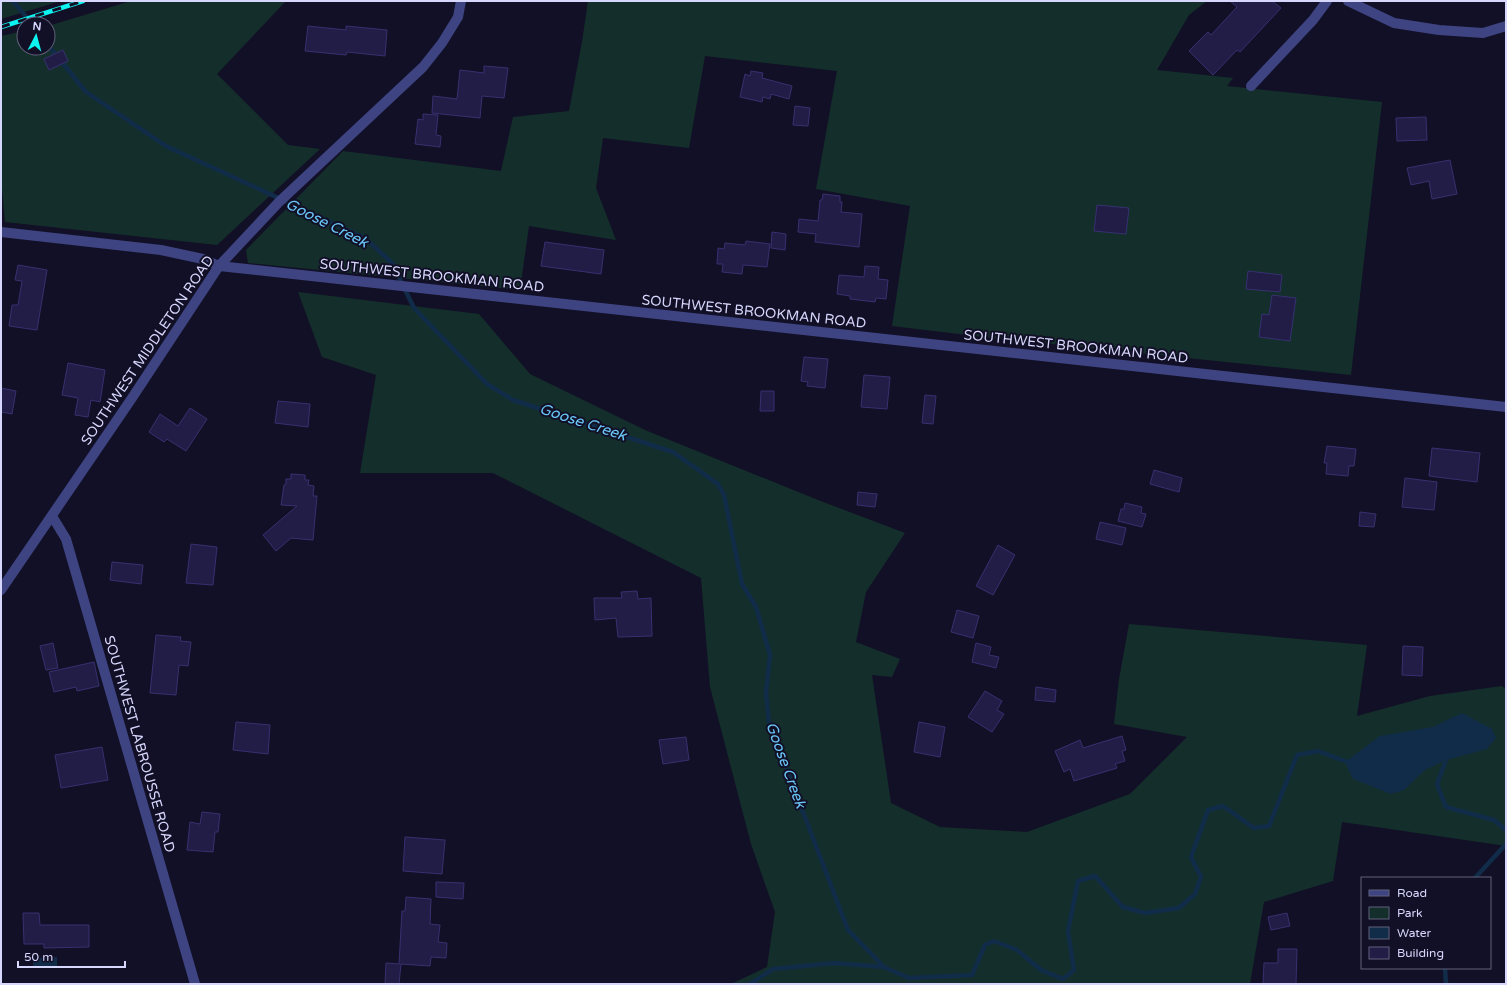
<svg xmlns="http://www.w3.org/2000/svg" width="1507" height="985" font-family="'Varela Round',sans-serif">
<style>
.green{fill:#142f2b}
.water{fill:#112c49}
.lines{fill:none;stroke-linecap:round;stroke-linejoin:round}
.stream{stroke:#112c49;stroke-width:4.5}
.building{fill:#211d46;stroke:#363170}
.minor{stroke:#3e4382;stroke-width:10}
.rail-casing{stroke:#0df3f1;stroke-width:4.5}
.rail{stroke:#121026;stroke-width:3;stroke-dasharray:9;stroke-linecap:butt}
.labels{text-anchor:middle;stroke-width:4;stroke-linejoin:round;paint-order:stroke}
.street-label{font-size:14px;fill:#d7d7fd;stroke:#121026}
.water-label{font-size:15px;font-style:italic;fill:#6ac6f7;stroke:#121026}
</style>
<rect width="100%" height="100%" fill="#121026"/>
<g class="green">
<path d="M 1,1 L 61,1 L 1,19 Z"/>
<path d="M 131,1 L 286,1 L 217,74 L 288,145 L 320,149 L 217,245 L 5,222 L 1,177 L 1,36 L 24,31 L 24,48 L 48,48 L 48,26 Z"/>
<path d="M 588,1 L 1207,1 L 1189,15 L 1157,70 L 1233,78 L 1227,86 L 1382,102 L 1351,375 L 984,337 L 892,326 L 910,206 L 816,189 L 837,71 L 705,56 L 689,148 L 603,138 L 596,188 L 616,240 L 529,226 L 520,290 L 248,263 L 246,250 L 343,151 L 501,171 L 513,117 L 569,111 L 582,42 Z"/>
<path d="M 298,292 L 479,314 L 530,374 L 645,430 L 818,500 L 905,533 L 866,592 L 856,642 L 900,659 L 892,677 L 872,675 L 891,803 L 940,827 L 1027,832 L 1130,794 L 1187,737 L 1114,724 L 1119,679 L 1129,624 L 1367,645 L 1357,716 L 1430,696 L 1502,686 L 1506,689 L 1506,846 L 1342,822 L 1333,881 L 1264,902 L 1250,984 L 731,984 L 767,967 L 775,912 L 751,844 L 710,687 L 701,578 L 493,473 L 360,473 L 376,375 L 322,357 Z"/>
</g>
<g class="water">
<path d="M 1462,713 L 1492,729 L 1496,738 L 1487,749 L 1446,760 L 1425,770 L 1404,790 L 1391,794 L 1353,779 L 1345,762 L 1380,736 L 1433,727 Z"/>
<path d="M 57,957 L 57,968 L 33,968 L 33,958 Z"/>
</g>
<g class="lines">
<g class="stream">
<path d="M 13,1 L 32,24"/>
<path d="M 48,45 L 86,92 L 166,146 L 365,238 L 392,263 L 414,308 L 487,384 L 513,400 L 673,452 L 718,484 L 724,495 L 742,584 L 756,607 L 770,655 L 766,693 L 769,723 L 848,930 L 884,967"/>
<path d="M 1441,758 L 1446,760 L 1437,784 L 1446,807 L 1494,820 L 1506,830"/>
<path d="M 1475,878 L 1506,844"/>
<path d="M 1445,968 L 1446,984"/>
<path d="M 750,984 L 773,969 L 834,963 L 884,967 L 909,978 L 972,975 L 985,945 L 994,941 L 1017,950 L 1041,970 L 1063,979 L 1074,970 L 1068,931 L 1078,881 L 1095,876 L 1123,907 L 1145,913 L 1179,908 L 1195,894 L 1201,877 L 1191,857 L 1208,810 L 1223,806 L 1254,828 L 1269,826 L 1297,755 L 1318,751 L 1350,763"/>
</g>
</g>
<g class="building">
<path d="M 1230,1 L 1272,1 L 1281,8 L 1240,52 L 1237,50 L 1213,75 L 1189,51 L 1208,32 L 1211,35 L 1237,7 Z"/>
<path d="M 308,26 L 346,30 L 346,26 L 387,30 L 385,56 L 347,52 L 346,55 L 305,51 Z"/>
<path d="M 63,50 L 68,61 L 49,70 L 44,59 Z"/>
<path d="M 484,66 L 508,68 L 504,98 L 482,96 L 480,118 L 432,113 L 433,96 L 457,99 L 460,70 L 484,73 Z"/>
<path d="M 751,71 L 763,73 L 762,78 L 792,86 L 789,99 L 771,94 L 770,99 L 763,97 L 762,102 L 740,97 L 745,74 L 750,76 Z"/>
<path d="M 795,106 L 810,108 L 808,126 L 793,125 Z"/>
<path d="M 423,114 L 438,115 L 436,135 L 441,136 L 440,147 L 415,144 L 418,119 L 423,120 Z"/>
<path d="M 1426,117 L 1427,140 L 1397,141 L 1396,118 Z"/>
<path d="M 1450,160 L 1457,194 L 1432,199 L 1429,181 L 1411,185 L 1407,168 Z"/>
<path d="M 823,194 L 840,196 L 840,202 L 842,202 L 841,212 L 862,214 L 859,247 L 815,242 L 816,234 L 798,232 L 799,219 L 818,221 L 820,200 L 822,200 Z"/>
<path d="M 1097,205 L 1129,208 L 1126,234 L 1094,231 Z"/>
<path d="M 772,232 L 786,234 L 785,250 L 771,248 Z"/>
<path d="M 746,241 L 770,244 L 767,267 L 743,265 L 742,274 L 722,272 L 723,264 L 717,264 L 718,248 L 724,249 L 725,243 L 745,245 Z"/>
<path d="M 545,242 L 604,250 L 601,274 L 541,266 Z"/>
<path d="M 18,265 L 47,270 L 37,330 L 9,326 L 12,305 L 18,305 L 22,281 L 15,280 Z"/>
<path d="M 865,266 L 879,267 L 878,279 L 888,280 L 886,299 L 876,298 L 875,302 L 850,299 L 850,296 L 837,294 L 839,275 L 864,277 Z"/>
<path d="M 1248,271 L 1282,275 L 1280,292 L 1246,289 Z"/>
<path d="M 1272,295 L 1296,298 L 1290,341 L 1259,337 L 1262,314 L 1269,315 Z"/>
<path d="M 804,357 L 828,359 L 825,388 L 807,386 L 808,382 L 801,381 Z"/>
<path d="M 68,363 L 105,370 L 100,402 L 91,400 L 88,417 L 75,415 L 78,398 L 62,395 Z"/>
<path d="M 864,375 L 890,377 L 887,409 L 861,407 Z"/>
<path d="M 1,388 L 16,391 L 12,414 L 1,412 Z"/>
<path d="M 761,391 L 774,391 L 774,411 L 760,411 Z"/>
<path d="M 925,395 L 936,396 L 933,424 L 922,423 Z"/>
<path d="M 278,401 L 310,404 L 308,427 L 275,423 Z"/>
<path d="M 190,408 L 207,419 L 186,451 L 167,439 L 164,442 L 149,432 L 160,414 L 178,426 Z"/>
<path d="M 1327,446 L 1356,449 L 1354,466 L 1349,466 L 1348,476 L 1326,474 L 1327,463 L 1324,463 Z"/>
<path d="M 1432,448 L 1480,453 L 1477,482 L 1429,476 Z"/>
<path d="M 1154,470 L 1182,478 L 1179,492 L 1150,484 Z"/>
<path d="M 291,474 L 305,475 L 305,480 L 309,480 L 308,485 L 314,486 L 313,496 L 317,496 L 313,540 L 291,538 L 276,551 L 263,535 L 297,506 L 281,505 L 284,485 L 286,484 L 286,479 L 291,479 Z"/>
<path d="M 1405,478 L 1437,482 L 1434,510 L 1402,507 Z"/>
<path d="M 858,492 L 877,494 L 875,507 L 857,505 Z"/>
<path d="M 1125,503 L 1142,507 L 1141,513 L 1146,514 L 1142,527 L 1118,521 L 1121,509 L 1124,509 Z"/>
<path d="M 1360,512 L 1376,514 L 1374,527 L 1359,526 Z"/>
<path d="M 1100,522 L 1126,528 L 1122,545 L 1096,539 Z"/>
<path d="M 191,544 L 217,547 L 213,585 L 186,583 Z"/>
<path d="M 998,545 L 1015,555 L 993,595 L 976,586 Z"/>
<path d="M 112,562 L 143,565 L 141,584 L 110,580 Z"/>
<path d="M 637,591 L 638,599 L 651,598 L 652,636 L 618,637 L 616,618 L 595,620 L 594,598 L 622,598 L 621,592 Z"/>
<path d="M 957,610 L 979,616 L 973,638 L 951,632 Z"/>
<path d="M 156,635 L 181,637 L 180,641 L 191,642 L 188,666 L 179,665 L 176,695 L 150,693 Z"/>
<path d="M 53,643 L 58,668 L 46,670 L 40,646 Z"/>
<path d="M 976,643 L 991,647 L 989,655 L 999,657 L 996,668 L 972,662 Z"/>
<path d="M 1403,646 L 1423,647 L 1422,676 L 1402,675 Z"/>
<path d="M 94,662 L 99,686 L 77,691 L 76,687 L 54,692 L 49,672 Z"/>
<path d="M 1036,687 L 1056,690 L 1055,702 L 1035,700 Z"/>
<path d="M 985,691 L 1002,701 L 997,710 L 1004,714 L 992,732 L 968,717 Z"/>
<path d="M 236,722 L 270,725 L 268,754 L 233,750 Z"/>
<path d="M 919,722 L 945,727 L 940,757 L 914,752 Z"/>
<path d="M 1122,736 L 1126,750 L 1122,751 L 1125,761 L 1115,764 L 1117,768 L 1074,781 L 1070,769 L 1064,772 L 1055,751 L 1080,740 L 1083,748 Z"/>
<path d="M 686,737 L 689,760 L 663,764 L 659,740 Z"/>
<path d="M 102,747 L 108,780 L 61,788 L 55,755 Z"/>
<path d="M 202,812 L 220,814 L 218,832 L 215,832 L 213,852 L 187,850 L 190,822 L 200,824 Z"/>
<path d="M 405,837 L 445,840 L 442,874 L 403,871 Z"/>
<path d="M 436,882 L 464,883 L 463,899 L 436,897 Z"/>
<path d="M 406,897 L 431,899 L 430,924 L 440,925 L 438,942 L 447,943 L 446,958 L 431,957 L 430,966 L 401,964 L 399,984 L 385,984 L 386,963 L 399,964 L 402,911 L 405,911 Z"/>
<path d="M 23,913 L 39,913 L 40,925 L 89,925 L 89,947 L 44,948 L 44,944 L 24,944 Z"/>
<path d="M 1287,913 L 1290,926 L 1271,930 L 1268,917 Z"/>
<path d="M 1278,949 L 1297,949 L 1296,984 L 1263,984 L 1264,963 L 1278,963 Z"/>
</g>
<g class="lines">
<g class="minor">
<path d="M 1348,1 L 1394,23 L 1439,30 L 1483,33 L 1506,26"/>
<path d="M 1251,86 L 1313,20 L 1327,1"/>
<path d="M 1,232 L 161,250 L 203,259 L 219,266 L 1506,407"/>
<path d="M 52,516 L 66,539 L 195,984"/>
<path d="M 1,590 L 132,398 L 219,266 L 279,202 L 423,67 L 442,43 L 458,17 L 461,1"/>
</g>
<g class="rail-casing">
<path id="rail" d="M 1,27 L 83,1"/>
</g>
<use href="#rail" class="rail"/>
</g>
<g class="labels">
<g class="street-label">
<text transform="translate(432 275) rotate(6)" y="5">SOUTHWEST BROOKMAN ROAD</text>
<text transform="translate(754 311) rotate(6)" y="5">SOUTHWEST BROOKMAN ROAD</text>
<text transform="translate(1076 346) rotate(6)" y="5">SOUTHWEST BROOKMAN ROAD</text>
<text transform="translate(147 350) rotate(-56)" y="5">SOUTHWEST MIDDLETON ROAD</text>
<text transform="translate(140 744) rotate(74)" y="5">SOUTHWEST LABROUSSE ROAD</text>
</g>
<g class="water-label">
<text transform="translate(327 223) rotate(27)" y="5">Goose Creek</text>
<text transform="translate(583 422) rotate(18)" y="5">Goose Creek</text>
<text transform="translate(786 765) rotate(70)" y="5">Goose Creek</text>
</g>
</g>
<rect width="1507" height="985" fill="none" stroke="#d7d7fd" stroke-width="4"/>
<rect x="1361" y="877" width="130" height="92" fill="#121026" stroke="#61607c"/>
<rect x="1369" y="890" width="20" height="6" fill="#3e4382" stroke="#61607c"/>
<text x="1397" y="897" font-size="12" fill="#d7d7fd">Road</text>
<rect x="1369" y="907" width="20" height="12" fill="#142f2b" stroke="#61607c"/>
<text x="1397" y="917" font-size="12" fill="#d7d7fd">Park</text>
<rect x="1369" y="927" width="20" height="12" fill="#112c49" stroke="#61607c"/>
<text x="1397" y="937" font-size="12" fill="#d7d7fd">Water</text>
<rect x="1369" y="947" width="20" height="12" fill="#211d46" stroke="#61607c"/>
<text x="1397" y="957" font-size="12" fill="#d7d7fd">Building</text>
<g transform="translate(36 36) rotate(6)"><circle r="19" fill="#121026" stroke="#61607c"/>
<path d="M0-3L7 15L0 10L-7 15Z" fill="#0df3f1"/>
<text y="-6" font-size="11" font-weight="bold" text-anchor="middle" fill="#d7d7fd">N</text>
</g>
<path d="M18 961v6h107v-6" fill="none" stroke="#d7d7fd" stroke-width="2"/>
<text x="24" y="961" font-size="12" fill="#d7d7fd" stroke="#121026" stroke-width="3" paint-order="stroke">50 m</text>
</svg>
